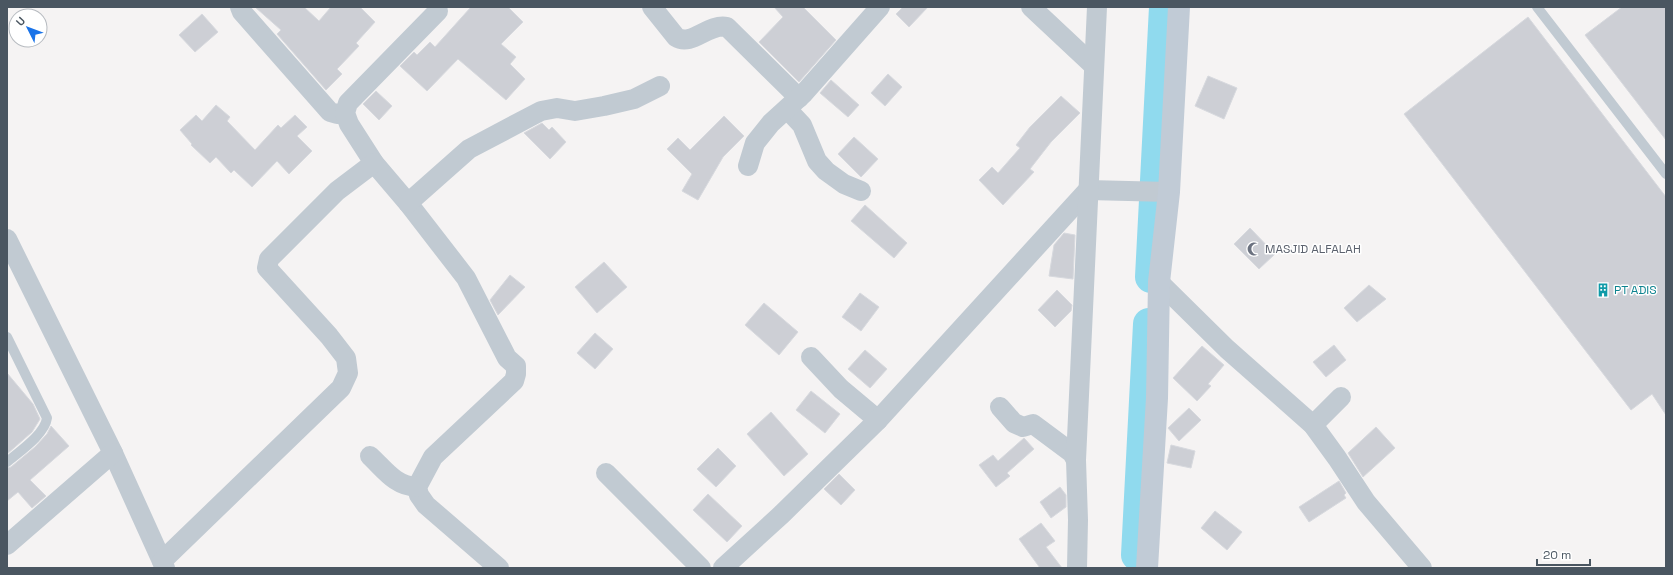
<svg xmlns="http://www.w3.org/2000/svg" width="1673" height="575" font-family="'Space Grotesk',sans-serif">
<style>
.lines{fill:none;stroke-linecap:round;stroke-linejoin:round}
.river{stroke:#90daee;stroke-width:32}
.building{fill:#cdcfd5;stroke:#d7d9de}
.lane{stroke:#c1cad2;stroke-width:10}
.street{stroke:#c1cad2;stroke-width:20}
.secondary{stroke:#c1cbd6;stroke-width:22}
.labels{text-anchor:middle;stroke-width:3;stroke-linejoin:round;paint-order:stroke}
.worship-label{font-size:12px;fill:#5b616d;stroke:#fff;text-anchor:start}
.culture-label{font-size:12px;fill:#0d838f;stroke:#fff;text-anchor:start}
</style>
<rect width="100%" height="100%" fill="#f5f3f3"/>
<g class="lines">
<g class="river">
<path d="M 1151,277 L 1165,7"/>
<path d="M 1137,555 L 1149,324"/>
</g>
</g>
<g class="building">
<path d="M 255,7 L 304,7 L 319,21 L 331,7 L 360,7 L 375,22 L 356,43 L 359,46 L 337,69 L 342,74 L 326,90 L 277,34 L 281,30 Z"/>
<path d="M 471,7 L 508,7 L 523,22 L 501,44 L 516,57 L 510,64 L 525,79 L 506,100 L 458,59 L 427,91 L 400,66 L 414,52 L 417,55 L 430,42 L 435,47 Z"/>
<path d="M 774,7 L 803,7 L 836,40 L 799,82 L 759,42 L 783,17 Z"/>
<path d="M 903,7 L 928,7 L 909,27 L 896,14 Z"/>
<path d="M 1622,7 L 1666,7 L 1666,140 L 1585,35 Z"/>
<path d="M 202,14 L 218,32 L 195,52 L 179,35 Z"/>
<path d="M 1528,17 L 1666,197 L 1666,415 L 1652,394 L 1631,410 L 1404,114 Z"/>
<path d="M 888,74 L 902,87 L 885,106 L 871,93 Z"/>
<path d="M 1208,76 L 1237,88 L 1224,119 L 1195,106 Z"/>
<path d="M 831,80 L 859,105 L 848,117 L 820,93 Z"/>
<path d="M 376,91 L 392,106 L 379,120 L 363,104 Z"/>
<path d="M 1061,96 L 1080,113 L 1051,142 L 1030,169 L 1034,172 L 1003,205 L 979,180 L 992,167 L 998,173 L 1020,148 L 1016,145 L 1030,127 Z"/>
<path d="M 216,105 L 230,117 L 227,121 L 255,150 L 278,125 L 281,128 L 295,115 L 307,127 L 297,136 L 312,151 L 289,174 L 277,161 L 252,187 L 234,170 L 231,173 L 216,157 L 210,163 L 191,145 L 192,144 L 180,130 L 196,115 L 202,121 Z"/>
<path d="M 724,116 L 744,136 L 723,157 L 698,200 L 682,191 L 692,174 L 667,149 L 678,138 L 690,150 Z"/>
<path d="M 542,123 L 549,130 L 552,127 L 566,142 L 550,159 L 524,133 Z"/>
<path d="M 854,137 L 878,159 L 861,177 L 838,154 Z"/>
<path d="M 865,205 L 907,243 L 894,258 L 851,221 Z"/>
<path d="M 1250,228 L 1275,254 L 1259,269 L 1234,244 Z"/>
<path d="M 1064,233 L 1075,235 L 1073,279 L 1049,276 L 1054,245 Z"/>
<path d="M 604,262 L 627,287 L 597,313 L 575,287 Z"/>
<path d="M 510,275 L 525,287 L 498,315 L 490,300 Z"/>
<path d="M 1369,285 L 1386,299 L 1357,322 L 1344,308 Z"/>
<path d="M 1057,290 L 1072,305 L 1071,311 L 1055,327 L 1038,310 Z"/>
<path d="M 860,293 L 879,307 L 861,331 L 842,317 Z"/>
<path d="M 764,303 L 798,332 L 779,355 L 745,325 Z"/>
<path d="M 595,333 L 613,349 L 595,369 L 577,353 Z"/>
<path d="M 1334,345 L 1346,360 L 1326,377 L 1313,362 Z"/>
<path d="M 1202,346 L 1224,365 L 1208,384 L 1211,386 L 1197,401 L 1173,378 Z"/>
<path d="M 865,350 L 887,369 L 870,388 L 848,369 Z"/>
<path d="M 7,373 L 33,404 L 40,419 L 32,432 L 7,454 Z"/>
<path d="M 811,391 L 840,414 L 825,433 L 796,410 Z"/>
<path d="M 1189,408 L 1201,420 L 1179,441 L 1168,428 Z"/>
<path d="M 771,412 L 808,454 L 784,476 L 747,434 Z"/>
<path d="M 51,426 L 69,446 L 30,480 L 46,496 L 32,508 L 18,492 L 7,501 L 7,468 L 11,467 L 35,447 L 47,434 Z"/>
<path d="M 1376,427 L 1395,448 L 1363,477 L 1348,453 Z"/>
<path d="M 1024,438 L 1034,449 L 1007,473 L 1010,476 L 996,487 L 979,465 L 993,455 L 998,461 Z"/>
<path d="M 1171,445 L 1195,451 L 1191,468 L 1167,463 Z"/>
<path d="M 718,448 L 736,466 L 716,487 L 697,469 Z"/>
<path d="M 839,474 L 855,490 L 841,505 L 824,489 Z"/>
<path d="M 1339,481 L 1346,493 L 1344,495 L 1346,498 L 1309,522 L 1299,507 Z"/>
<path d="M 1060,487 L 1066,495 L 1066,507 L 1051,518 L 1040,502 Z"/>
<path d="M 708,494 L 742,526 L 727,542 L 693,510 Z"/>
<path d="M 1215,511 L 1242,532 L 1227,550 L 1201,528 Z"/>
<path d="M 1041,523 L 1055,541 L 1046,547 L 1062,568 L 1040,568 L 1019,539 Z"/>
</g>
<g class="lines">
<g class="lane">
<path d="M 1537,7 L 1666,174"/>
<path d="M 7,337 L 47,418 C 45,434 20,451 7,462"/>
</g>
<g class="street">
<path d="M 240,7 L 242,12 L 330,112 L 337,114 L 345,113"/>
<path d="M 652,7 L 676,37 C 692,47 708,23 727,27 L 799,98"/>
<path d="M 1031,7 L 1094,66"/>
<path d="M 438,11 L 348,103 L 345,113 L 349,124 L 374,163 L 408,203 L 466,278 L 507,358 L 516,366 L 516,374 L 514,381 L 433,457 L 417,487 L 419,495 L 426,505 L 499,568"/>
<path d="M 787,109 L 802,125 L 817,161 L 826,171 L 844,184 L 861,191"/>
<path d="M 748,166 L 755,143 L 771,123 L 804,93 L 880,7"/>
<path d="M 408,203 L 469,149 L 541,111 L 557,108 L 575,111 L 604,106 L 634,99 L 660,86"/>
<path d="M 7,239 L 113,453 L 165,568"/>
<path d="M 1159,282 L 1227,349 L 1313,425 L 1337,458 L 1366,502 L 1422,568"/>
<path d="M 811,357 L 841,389 L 878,420"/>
<path d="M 1000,407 L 1014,423 L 1023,427 L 1033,424 L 1072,453 L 1076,460"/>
<path d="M 1313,425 L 1341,397"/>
<path d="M 370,456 C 385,470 395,486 417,487"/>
<path d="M 606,473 L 701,568"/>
<path d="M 7,545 L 113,453"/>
<path d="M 162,561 L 341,388 L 348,373 L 346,358 L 329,336 L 267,268 L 269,259 L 337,191 L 374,163"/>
<path d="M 723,568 L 782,514 L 878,420 L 1088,190 L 1169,192"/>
<path d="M 1077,568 L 1078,520 L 1076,460 L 1097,7"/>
</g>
<path class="secondary" d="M 1147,568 L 1157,398 L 1159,282 L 1169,192 L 1179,7"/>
</g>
<defs>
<g id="mosque-bare" transform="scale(1.08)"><path d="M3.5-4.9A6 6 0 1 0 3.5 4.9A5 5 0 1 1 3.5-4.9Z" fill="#6b7280" stroke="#fff" stroke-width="2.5" paint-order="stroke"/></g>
<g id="building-bare" transform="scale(1.08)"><path d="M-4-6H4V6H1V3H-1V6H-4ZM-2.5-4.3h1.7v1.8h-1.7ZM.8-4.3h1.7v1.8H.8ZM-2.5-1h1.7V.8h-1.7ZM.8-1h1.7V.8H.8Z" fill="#0f9aa8" stroke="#fff" stroke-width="2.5" paint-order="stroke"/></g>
</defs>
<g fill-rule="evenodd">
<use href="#mosque-bare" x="1254" y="249"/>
<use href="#building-bare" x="1603" y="290"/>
</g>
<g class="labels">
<g class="worship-label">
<text x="1265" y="253">MASJID ALFALAH</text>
</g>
<g class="culture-label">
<text x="1614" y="294">PT ADIS</text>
</g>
</g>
<rect width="1673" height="575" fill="none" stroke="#4a5661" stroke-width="16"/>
<g transform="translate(28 28) rotate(312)"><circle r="19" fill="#ffffff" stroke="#b7bbc0"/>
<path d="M0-3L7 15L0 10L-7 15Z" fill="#1a73e8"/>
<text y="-6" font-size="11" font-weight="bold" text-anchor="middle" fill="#4a5661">U</text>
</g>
<path d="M1537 559v6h53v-6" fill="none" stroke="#4a5661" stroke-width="2"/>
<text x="1543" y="559" font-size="12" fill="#4a5661" stroke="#ffffff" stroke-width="3" paint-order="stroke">20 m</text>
</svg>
